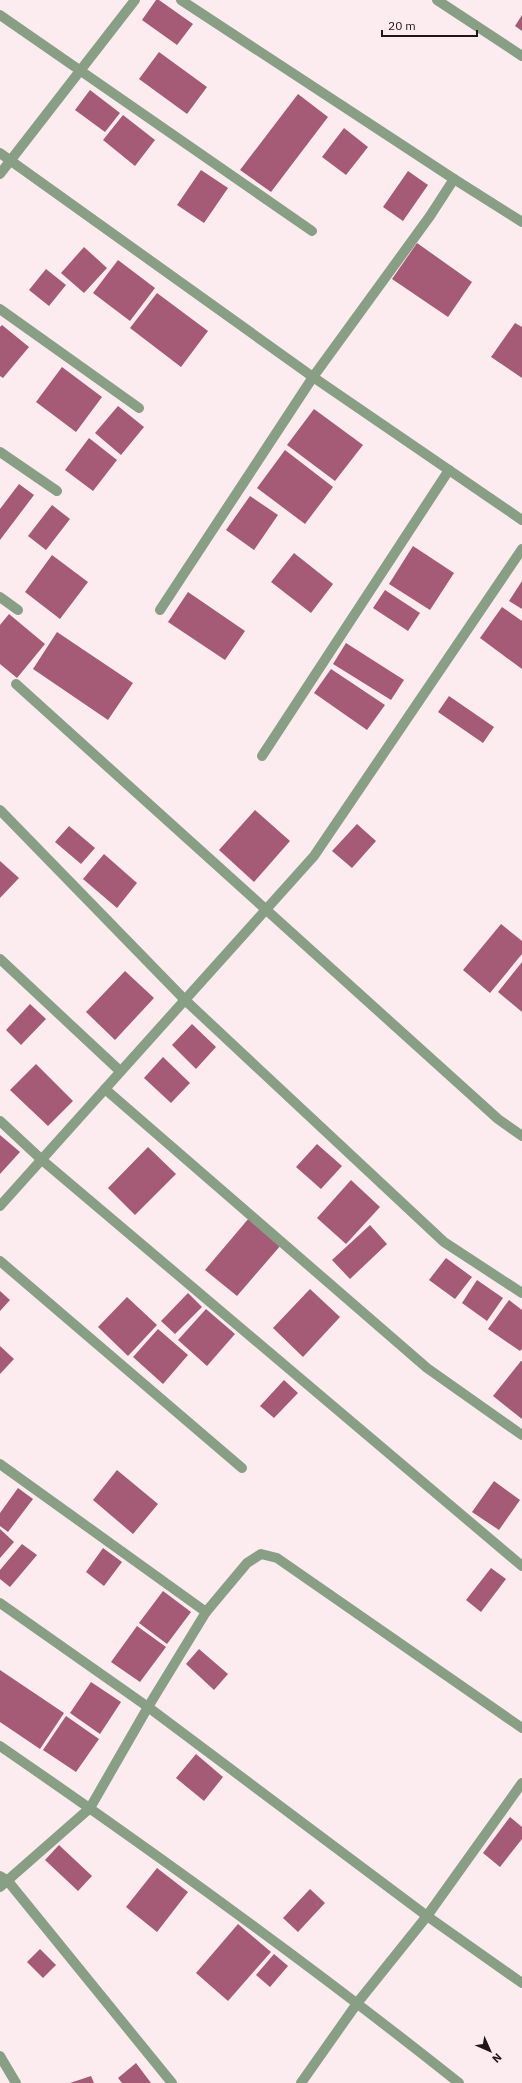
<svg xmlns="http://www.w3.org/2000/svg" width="522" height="2083" font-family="'IBM Plex Sans',sans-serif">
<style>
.building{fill:#a55b75}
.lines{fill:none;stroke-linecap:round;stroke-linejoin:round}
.minor{stroke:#899f85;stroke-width:10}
</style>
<rect width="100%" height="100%" fill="#fcecf0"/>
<g class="building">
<path d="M 156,0 L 159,0 L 193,24 L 177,45 L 142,20 Z"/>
<path d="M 522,15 L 522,31 L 515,26 Z"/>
<path d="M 159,52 L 207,87 L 187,114 L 139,79 Z"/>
<path d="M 90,90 L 120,113 L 105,132 L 75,110 Z"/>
<path d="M 298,94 L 328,117 L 271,192 L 240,170 Z"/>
<path d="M 123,115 L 155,140 L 135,166 L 103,140 Z"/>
<path d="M 344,128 L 368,147 L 346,175 L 322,157 Z"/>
<path d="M 201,170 L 228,188 L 204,223 L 177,205 Z"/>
<path d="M 408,171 L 428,185 L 403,221 L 383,207 Z"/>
<path d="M 417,243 L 472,282 L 448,317 L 392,279 Z"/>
<path d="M 84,247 L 107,268 L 84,293 L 61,273 Z"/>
<path d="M 118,260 L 155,288 L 130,321 L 93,293 Z"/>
<path d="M 46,269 L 66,285 L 49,306 L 29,290 Z"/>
<path d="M 157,293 L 208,331 L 181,367 L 130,328 Z"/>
<path d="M 515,323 L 522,327 L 522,378 L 491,357 Z"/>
<path d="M 2,325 L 29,347 L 3,378 L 0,376 L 0,327 Z"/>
<path d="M 62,367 L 102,397 L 76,432 L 36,402 Z"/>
<path d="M 118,406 L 144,427 L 121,455 L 95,433 Z"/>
<path d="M 314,409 L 363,445 L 335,481 L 287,445 Z"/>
<path d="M 89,438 L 117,460 L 93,491 L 65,470 Z"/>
<path d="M 285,450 L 333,487 L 305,524 L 257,488 Z"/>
<path d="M 19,484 L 34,495 L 0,540 L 0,509 Z"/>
<path d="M 250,496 L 278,515 L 254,550 L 226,530 Z"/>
<path d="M 52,505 L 70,519 L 46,550 L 28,536 Z"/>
<path d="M 413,546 L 454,573 L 430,610 L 389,584 Z"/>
<path d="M 294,553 L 333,584 L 311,613 L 271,582 Z"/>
<path d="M 52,555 L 88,582 L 60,619 L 25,592 Z"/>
<path d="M 522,581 L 522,609 L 509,601 Z"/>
<path d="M 385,590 L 420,613 L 408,631 L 373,608 Z"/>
<path d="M 188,592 L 245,631 L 225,660 L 168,622 Z"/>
<path d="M 502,607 L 522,621 L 522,669 L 480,638 Z"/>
<path d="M 9,614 L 45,644 L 17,678 L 0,664 L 0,625 Z"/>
<path d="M 57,632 L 133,683 L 108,720 L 33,669 Z"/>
<path d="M 346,643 L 404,680 L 391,700 L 333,664 Z"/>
<path d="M 331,669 L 385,705 L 367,730 L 314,693 Z"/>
<path d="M 449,696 L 494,727 L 483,743 L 438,712 Z"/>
<path d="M 255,810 L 290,841 L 254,882 L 219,850 Z"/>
<path d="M 357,824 L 376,841 L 352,868 L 332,851 Z"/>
<path d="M 69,826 L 95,848 L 81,864 L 55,842 Z"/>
<path d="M 104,854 L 137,883 L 117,908 L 83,879 Z"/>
<path d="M 0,861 L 19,878 L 0,898 Z"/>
<path d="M 501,924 L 522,941 L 522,954 L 490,993 L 463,970 Z"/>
<path d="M 522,962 L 522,1012 L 498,992 Z"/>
<path d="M 125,971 L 154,998 L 115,1040 L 86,1012 Z"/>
<path d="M 30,1004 L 46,1019 L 21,1045 L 6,1030 Z"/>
<path d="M 192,1024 L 216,1047 L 196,1069 L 172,1045 Z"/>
<path d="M 163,1057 L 190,1083 L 171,1103 L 144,1078 Z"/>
<path d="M 36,1064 L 73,1101 L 48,1126 L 10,1090 Z"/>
<path d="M 0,1135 L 20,1152 L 0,1174 Z"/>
<path d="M 317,1144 L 342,1166 L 321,1189 L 296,1167 Z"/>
<path d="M 148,1147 L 176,1174 L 135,1215 L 108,1188 Z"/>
<path d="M 351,1180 L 380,1207 L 346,1244 L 317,1218 Z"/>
<path d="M 249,1218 L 281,1245 L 237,1296 L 205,1270 Z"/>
<path d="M 370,1225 L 387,1244 L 350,1279 L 332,1260 Z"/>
<path d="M 446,1258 L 472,1277 L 455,1299 L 429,1280 Z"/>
<path d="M 477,1280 L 503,1298 L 487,1321 L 462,1303 Z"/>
<path d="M 310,1289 L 340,1317 L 303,1357 L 273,1328 Z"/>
<path d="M 0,1291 L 10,1300 L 0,1311 Z"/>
<path d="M 188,1293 L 202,1307 L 175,1334 L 161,1321 Z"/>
<path d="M 127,1297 L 157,1325 L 128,1356 L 98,1327 Z"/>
<path d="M 509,1300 L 522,1310 L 522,1349 L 520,1351 L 488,1329 Z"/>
<path d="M 206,1309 L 235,1334 L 207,1366 L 178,1340 Z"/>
<path d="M 158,1329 L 188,1355 L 163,1384 L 133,1357 Z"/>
<path d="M 0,1346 L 14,1359 L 0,1374 Z"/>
<path d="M 521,1361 L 522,1361 L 522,1419 L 493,1396 Z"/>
<path d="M 284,1380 L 298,1393 L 274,1418 L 260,1406 Z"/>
<path d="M 117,1470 L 158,1504 L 133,1534 L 93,1500 Z"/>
<path d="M 494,1481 L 520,1500 L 499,1530 L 472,1512 Z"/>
<path d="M 18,1488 L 33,1499 L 8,1532 L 0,1526 L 0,1513 Z"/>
<path d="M 0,1529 L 14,1542 L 0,1558 Z"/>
<path d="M 22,1544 L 37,1555 L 10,1587 L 0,1579 L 0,1570 Z"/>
<path d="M 103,1548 L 122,1562 L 104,1586 L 86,1572 Z"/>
<path d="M 491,1568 L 506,1579 L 481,1612 L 466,1600 Z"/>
<path d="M 163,1591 L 191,1612 L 167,1644 L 139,1623 Z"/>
<path d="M 137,1626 L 166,1647 L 140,1682 L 111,1662 Z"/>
<path d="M 199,1649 L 228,1674 L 214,1690 L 186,1664 Z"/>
<path d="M 0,1670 L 64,1713 L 40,1749 L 0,1722 Z"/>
<path d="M 91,1682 L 121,1702 L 100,1734 L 70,1713 Z"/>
<path d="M 66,1716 L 99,1739 L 76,1772 L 43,1750 Z"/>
<path d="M 196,1754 L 223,1777 L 204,1801 L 176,1778 Z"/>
<path d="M 510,1817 L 522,1827 L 522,1839 L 500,1867 L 483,1853 Z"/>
<path d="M 59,1845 L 92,1876 L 78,1891 L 45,1860 Z"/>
<path d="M 157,1868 L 188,1892 L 157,1932 L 126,1907 Z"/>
<path d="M 310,1889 L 325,1903 L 298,1932 L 283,1918 Z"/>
<path d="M 238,1924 L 271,1952 L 228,2001 L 196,1973 Z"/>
<path d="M 40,1949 L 56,1965 L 43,1978 L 27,1962 Z"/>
<path d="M 274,1954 L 288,1966 L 270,1987 L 256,1975 Z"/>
<path d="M 136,2063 L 151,2083 L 122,2083 L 118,2078 Z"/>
<path d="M 91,2076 L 94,2083 L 70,2083 Z"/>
</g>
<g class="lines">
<g class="minor">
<path d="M 437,0 L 522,56"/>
<path d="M 0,15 L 312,231"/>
<path d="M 0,153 L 313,377 L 522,520"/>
<path d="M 0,174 L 135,0"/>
<path d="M 454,179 L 522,222"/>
<path d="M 0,309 L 139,408"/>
<path d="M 0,452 L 57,491"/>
<path d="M 0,597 L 18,610"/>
<path d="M 160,610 L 313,377 L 430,216 L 454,179 L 181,0"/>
<path d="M 16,684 L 498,1119 L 522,1136"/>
<path d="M 262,756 L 449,470"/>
<path d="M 0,810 L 185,1000 L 444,1242 L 522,1293"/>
<path d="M 0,959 L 120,1071"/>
<path d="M 105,1089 L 427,1368 L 522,1435"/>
<path d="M 0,1121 L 42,1160 L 522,1566"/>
<path d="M 0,1206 L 314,856 L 522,549"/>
<path d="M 0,1261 L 242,1468"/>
<path d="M 0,1464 L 206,1612"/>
<path d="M 0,1603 L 148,1707 L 427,1916 L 522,1983"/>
<path d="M 0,1746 C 157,1854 311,1965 459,2083"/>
<path d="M 0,1876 L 7,1880 L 172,2083"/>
<path d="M 0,1887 L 90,1808 L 148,1707 L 206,1612 L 247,1563 L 261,1554 L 277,1558 L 522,1728"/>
<path d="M 0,2056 L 16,2083"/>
<path d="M 301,2083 L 358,2002 L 427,1916 L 522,1783"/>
</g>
</g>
<g transform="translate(490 2051) rotate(135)" stroke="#fcecf0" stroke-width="3" paint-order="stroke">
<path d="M0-3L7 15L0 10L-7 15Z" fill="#221519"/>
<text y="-6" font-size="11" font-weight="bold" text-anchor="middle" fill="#221519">N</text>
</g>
<path d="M382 30v6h95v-6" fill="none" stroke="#221519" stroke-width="2"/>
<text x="388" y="30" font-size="12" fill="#221519" stroke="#fcecf0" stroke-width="3" paint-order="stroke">20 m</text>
</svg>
